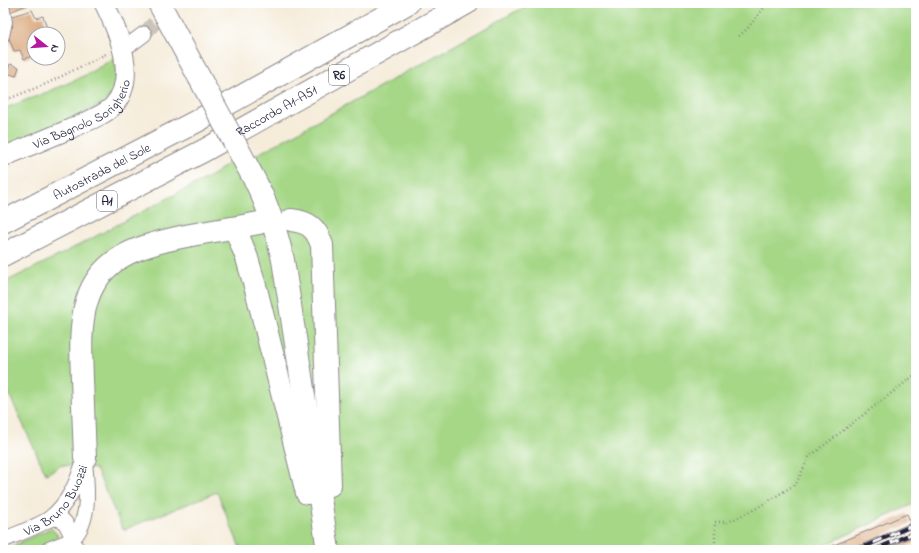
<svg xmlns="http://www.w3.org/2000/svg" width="919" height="553" font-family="'Indie Flower',sans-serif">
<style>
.green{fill:#a5d786;stroke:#647c60}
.building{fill:#dbaa7f}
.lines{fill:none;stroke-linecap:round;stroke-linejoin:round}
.minor-tunnel{stroke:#cbc4ba;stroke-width:15;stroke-dasharray:15 8;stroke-linecap:butt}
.service-casing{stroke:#8c878a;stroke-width:10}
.pedestrian-casing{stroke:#8c878a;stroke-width:14}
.minor-casing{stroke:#8c878a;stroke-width:17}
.tertiary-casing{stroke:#8c878a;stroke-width:21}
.motorway-casing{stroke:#8c878a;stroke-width:24}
.path{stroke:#8c878a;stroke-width:2.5;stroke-dasharray:1 3;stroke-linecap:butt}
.service{stroke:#fff;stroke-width:8}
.pedestrian{stroke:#fff;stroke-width:12}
.minor{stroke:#fff;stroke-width:15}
.tertiary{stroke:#fff;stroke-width:19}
.motorway{stroke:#fff;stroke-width:22}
.rail-casing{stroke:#22223b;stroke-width:4.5}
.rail{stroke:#fff;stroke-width:3;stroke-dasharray:9;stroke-linecap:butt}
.motorway-bridge-casing{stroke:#8c878a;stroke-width:24;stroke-linecap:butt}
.motorway-bridge{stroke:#fff;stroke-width:22}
.labels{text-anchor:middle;stroke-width:3;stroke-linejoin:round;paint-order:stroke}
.shield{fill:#fff;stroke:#646476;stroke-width:1}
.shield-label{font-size:12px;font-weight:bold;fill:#22223b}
.street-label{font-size:13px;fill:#22223b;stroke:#fff}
</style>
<rect width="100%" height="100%" fill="#fff"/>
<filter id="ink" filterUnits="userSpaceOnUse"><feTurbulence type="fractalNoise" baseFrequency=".025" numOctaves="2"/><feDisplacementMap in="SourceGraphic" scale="8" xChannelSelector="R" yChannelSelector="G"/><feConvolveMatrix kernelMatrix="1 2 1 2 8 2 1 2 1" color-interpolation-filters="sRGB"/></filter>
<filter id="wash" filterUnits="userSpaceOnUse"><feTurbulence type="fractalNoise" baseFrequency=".012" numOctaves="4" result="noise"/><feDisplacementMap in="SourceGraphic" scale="16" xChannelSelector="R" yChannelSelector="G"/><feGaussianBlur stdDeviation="0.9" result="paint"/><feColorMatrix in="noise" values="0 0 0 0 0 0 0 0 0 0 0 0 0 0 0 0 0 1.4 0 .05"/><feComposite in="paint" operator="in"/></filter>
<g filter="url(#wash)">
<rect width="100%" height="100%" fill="#f5ecda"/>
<g class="green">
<path d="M 531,3 L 916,3 L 916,503 L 814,550 L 241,550 L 217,492 L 123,530 L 96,469 L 62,465 L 46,474 L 3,381 L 3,283 L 60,255 L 216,173 L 234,159 L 238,165 Z"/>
<path d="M 115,57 C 116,78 119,88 103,104 L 3,150 L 3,109 C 41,94 82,81 115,57 Z"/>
<path d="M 51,528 L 55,532 L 58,536 L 55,540 L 34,550 L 4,550 Z"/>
</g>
<g id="blocks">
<g class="building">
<path d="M 7,3 L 31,3 L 10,12 Z"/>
<path d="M 32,10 L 36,18 L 43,16 L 49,34 L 34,34 L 34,55 L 24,59 L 20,50 L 14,51 L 6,30 L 13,27 L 9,17 Z"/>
<path d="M 10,64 L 19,67 L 16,76 L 7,73 Z"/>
<path d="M 907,514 L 911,523 L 849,550 L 834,550 L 832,546 Z"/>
<path d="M 916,535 L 916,543 L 900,550 L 882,550 Z"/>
</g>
</g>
</g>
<g filter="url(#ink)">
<use href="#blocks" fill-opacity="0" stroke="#8c878a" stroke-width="1"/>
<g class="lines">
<path class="minor-tunnel" d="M 144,34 L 173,3"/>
<g class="service-casing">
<path id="service" d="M 73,539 L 83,550"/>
</g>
<g class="pedestrian-casing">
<path id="pedestrian" d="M 3,5 L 6,22 L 3,36"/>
</g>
<g class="minor-casing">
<g id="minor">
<path d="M 122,47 L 132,43 L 144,34"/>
<path d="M 48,520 C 64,513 68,527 73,539"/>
<path id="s1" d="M 3,540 C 17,534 37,527 49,519 C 69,504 78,481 85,458"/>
<path d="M 48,550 C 54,547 68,543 73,538 C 90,521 87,489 85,467"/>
</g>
</g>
<g class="tertiary-casing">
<g id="tertiary">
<path id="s2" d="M 3,157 C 25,148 48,138 70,129 C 84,122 102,117 113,106 C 139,78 118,31 104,3"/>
</g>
</g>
<g class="motorway-casing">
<g id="motorway">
<path d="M 159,3 L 199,77"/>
<path d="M 252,175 C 267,202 276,229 283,260 L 328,550"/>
<path d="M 291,220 C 309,222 316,228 322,245 L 330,485"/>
<path id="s3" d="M 3,222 L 199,120 L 408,3"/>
<path d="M 235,228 L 247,258 L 257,293 L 307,493"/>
<path id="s4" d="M 3,255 L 205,150 L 467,3"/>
<path d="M 85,458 C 84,432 83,405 82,379 C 80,325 77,272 138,249 C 176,235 219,231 259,223"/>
</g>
</g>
<g class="path">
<path d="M 739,36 L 747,29 L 768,3"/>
<path d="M 3,101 L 46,84 L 108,53"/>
<path d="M 715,550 L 715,522 L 728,522 L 757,508 L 796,484 L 809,457 L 916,374"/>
</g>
<use href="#service" class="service"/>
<use href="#pedestrian" class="pedestrian"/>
<use href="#minor" class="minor"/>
<use href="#tertiary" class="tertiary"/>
<use href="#motorway" class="motorway"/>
<g class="rail-casing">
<g id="rail">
<path d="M 857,550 L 916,524"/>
<path d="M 874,550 L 916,532"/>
</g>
</g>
<use href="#rail" class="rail"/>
<g class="motorway-bridge-casing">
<path id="motorway-bridge" d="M 199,77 L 252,175"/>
</g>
<use href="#motorway-bridge" class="motorway-bridge"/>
</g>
</g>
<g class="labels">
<g class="shield">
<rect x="329" y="65" width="20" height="20" rx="3"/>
<rect x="97" y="191" width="20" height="20" rx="3"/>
</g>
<g class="shield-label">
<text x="339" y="79">R6</text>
<text x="107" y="205">A1</text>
</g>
<g class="street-label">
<text dy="5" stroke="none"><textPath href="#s2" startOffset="92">Via Bagnolo Sorigherio</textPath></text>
<text dy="5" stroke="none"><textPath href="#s4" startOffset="309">Raccordo A1-A51</textPath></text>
<text dy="5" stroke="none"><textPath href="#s3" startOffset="111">Autostrada del Sole</textPath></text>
<text dy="5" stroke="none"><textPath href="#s1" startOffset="69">Via Bruno Buozzi</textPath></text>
</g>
</g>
<rect width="919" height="553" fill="none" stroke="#fff" stroke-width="16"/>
<g transform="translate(46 46) rotate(107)"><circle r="19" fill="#ffffff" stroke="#a7a7b1"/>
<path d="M0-3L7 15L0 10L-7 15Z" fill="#b5179e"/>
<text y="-6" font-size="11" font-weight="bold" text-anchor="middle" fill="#22223b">N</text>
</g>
</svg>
